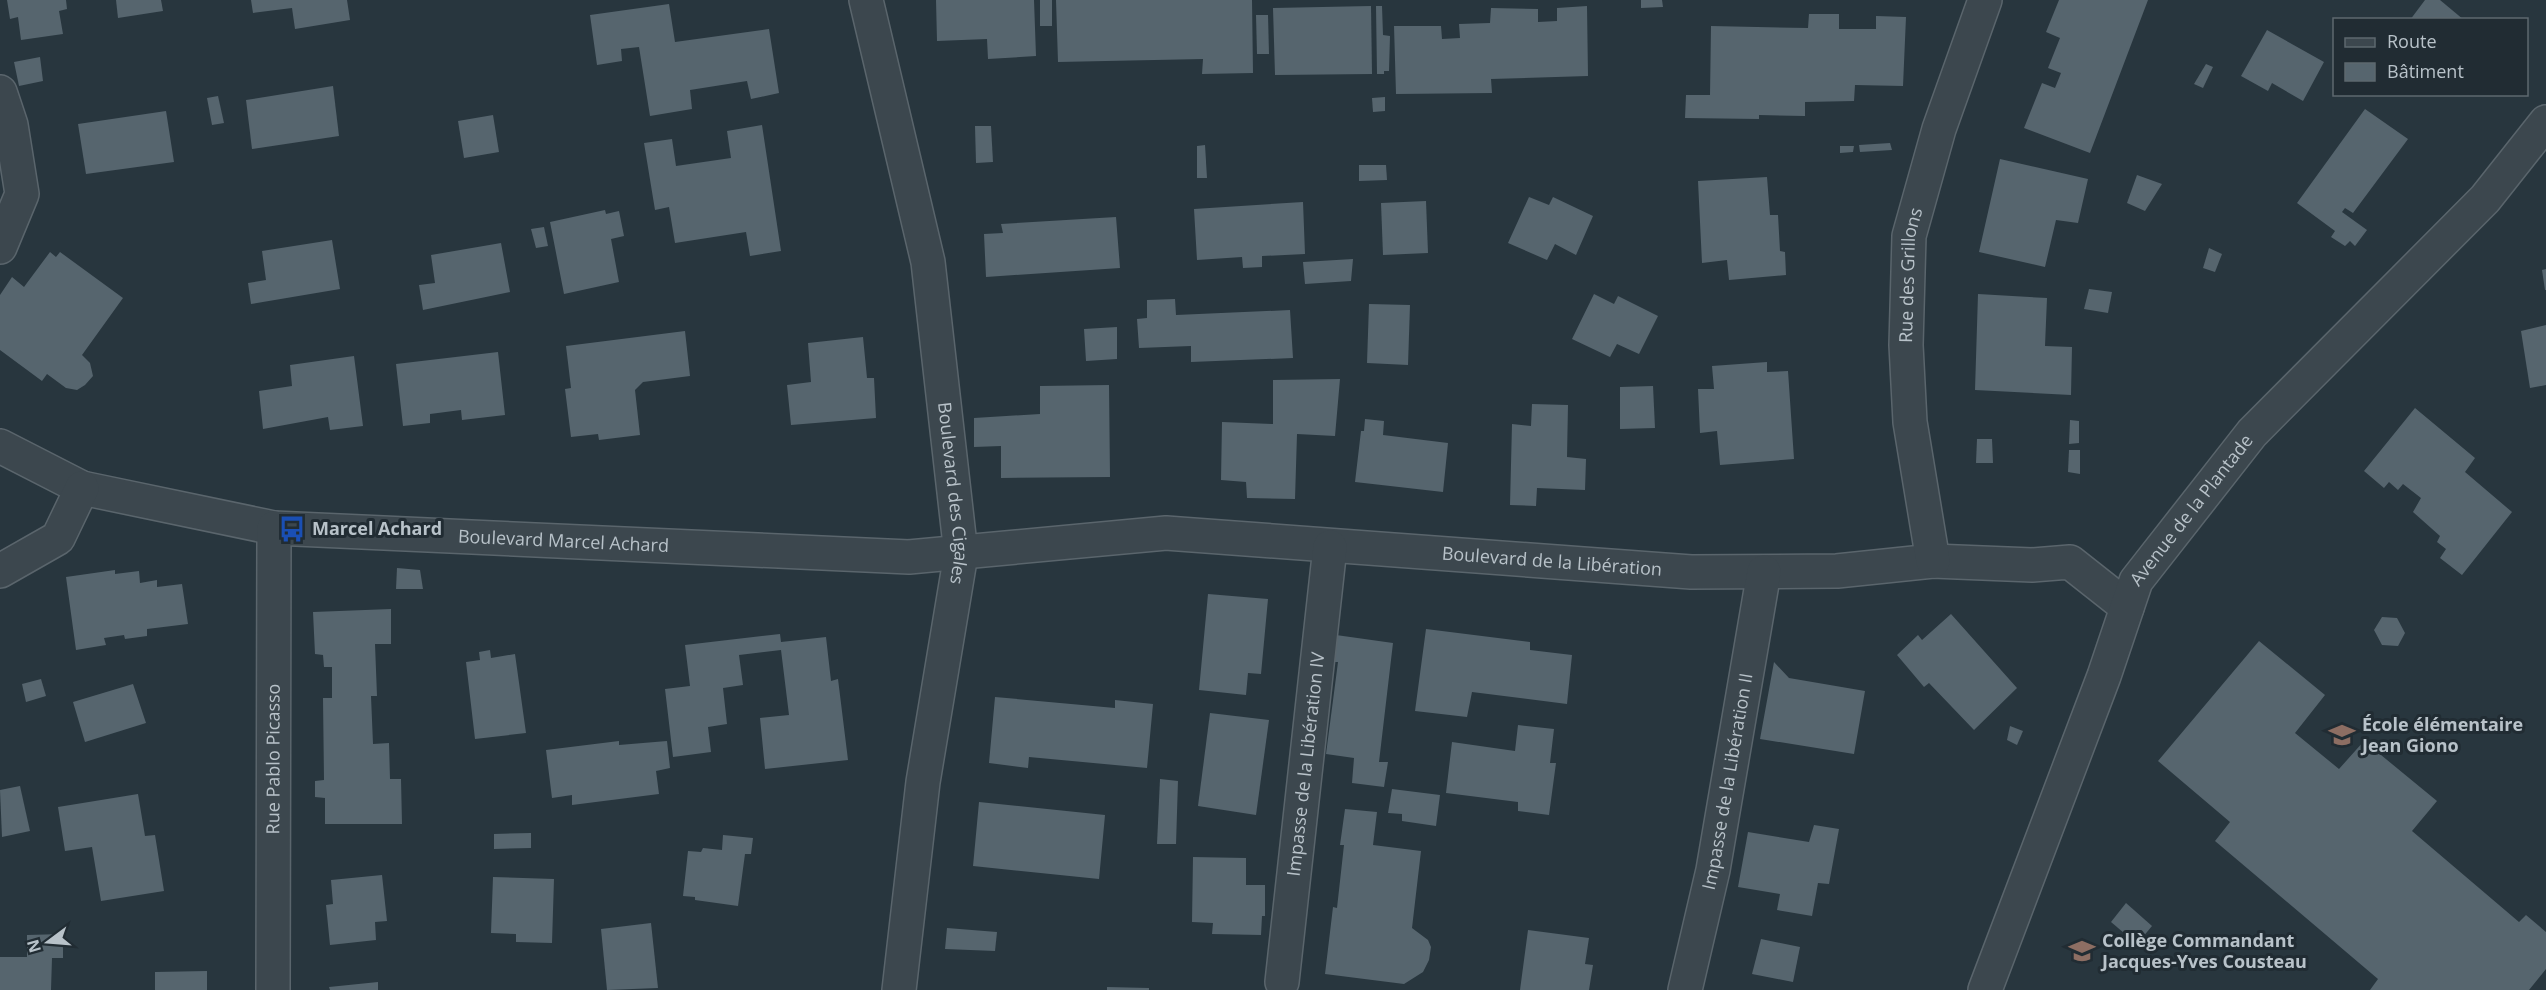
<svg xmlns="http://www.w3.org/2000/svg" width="2546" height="990" font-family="'Open Sans',sans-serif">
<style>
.building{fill:#56656e}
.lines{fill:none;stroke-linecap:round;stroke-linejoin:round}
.minor-casing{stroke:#5a656c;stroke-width:36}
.minor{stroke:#3c474e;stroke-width:33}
.labels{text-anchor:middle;stroke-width:6;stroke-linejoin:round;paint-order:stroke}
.street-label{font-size:18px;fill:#b8c2c9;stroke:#212c33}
.poi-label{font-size:18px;font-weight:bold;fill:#b8c2c9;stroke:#212c33;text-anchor:start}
</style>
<rect width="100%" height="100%" fill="#28363e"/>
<g class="building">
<path d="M 7,0 L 66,0 L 67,9 L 59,11 L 63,34 L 21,40 L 18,17 L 10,19 Z"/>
<path d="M 116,0 L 161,0 L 163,11 L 118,18 Z"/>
<path d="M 251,0 L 347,0 L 350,20 L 295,29 L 292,8 L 253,13 Z"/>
<path d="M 936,0 L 1034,0 L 1036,56 L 988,59 L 987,39 L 937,41 Z"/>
<rect x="1040" y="0" width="12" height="26"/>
<path d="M 1056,0 L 1252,0 L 1253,73 L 1202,74 L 1203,59 L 1058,62 Z"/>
<path d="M 1641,0 L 1662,0 L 1663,7 L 1641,8 Z"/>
<path d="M 2059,0 L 2148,0 L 2090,153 L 2024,128 L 2042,83 L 2055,88 L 2061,73 L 2048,68 L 2060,38 L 2046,32 Z"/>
<path d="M 2425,0 L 2440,0 L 2464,20 L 2410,20 Z"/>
<path d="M 669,4 L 675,42 L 769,29 L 779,93 L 751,99 L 747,81 L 690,90 L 692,109 L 650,116 L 639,47 L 621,49 L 622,61 L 597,65 L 590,15 Z"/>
<path d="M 1371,6 L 1372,74 L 1275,75 L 1273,8 Z"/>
<path d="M 1376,6 L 1382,6 L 1383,35 L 1390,36 L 1389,71 L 1384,71 L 1384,74 L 1377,74 Z"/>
<path d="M 1587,6 L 1588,76 L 1491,79 L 1492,93 L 1396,94 L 1394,26 L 1441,26 L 1442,39 L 1460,38 L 1459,24 L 1490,23 L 1491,8 L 1538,9 L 1538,22 L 1557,21 L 1557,8 Z"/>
<path d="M 1809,14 L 1839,14 L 1839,29 L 1876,29 L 1876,16 L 1906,17 L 1903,86 L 1855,85 L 1854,101 L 1805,102 L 1805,116 L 1759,115 L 1759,119 L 1685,118 L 1686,95 L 1710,95 L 1711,26 L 1808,28 Z"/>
<path d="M 1256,15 L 1268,15 L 1269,54 L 1257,54 Z"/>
<path d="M 2267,30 L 2324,62 L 2303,101 L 2272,83 L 2268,91 L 2241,76 Z"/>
<path d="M 40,57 L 43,81 L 19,86 L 14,62 Z"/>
<path d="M 2206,64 L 2213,67 L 2203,88 L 2194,84 Z"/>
<path d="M 333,86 L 339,136 L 252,149 L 246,100 Z"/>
<path d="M 218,96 L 224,123 L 212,125 L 207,98 Z"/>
<path d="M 1385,97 L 1385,111 L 1373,112 L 1372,98 Z"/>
<path d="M 2365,109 L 2408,139 L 2353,213 L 2345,208 L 2342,212 L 2367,230 L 2355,246 L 2350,241 L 2345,246 L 2331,237 L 2335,231 L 2297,203 Z"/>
<path d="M 166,111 L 174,162 L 86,174 L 78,124 Z"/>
<path d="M 493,115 L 499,152 L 464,158 L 458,121 Z"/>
<path d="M 762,125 L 781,251 L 750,256 L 746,232 L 675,243 L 669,207 L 655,210 L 644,143 L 672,139 L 676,166 L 731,158 L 727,131 Z"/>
<path d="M 975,126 L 991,126 L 993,162 L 976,163 Z"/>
<path d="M 1890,143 L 1892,150 L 1860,152 L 1859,145 Z"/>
<path d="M 1205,145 L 1207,178 L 1197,178 L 1197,146 Z"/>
<path d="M 1840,146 L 1854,146 L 1853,152 L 1840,153 Z"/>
<path d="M 2000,159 L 2088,179 L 2078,223 L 2056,220 L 2045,267 L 1979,252 Z"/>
<path d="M 1359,165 L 1386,165 L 1387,180 L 1359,181 Z"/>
<path d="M 2137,175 L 2162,184 L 2145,211 L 2127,203 Z"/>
<path d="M 1767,177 L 1770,215 L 1778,215 L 1780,251 L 1785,252 L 1786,275 L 1729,280 L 1727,260 L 1702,263 L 1698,181 Z"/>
<path d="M 1529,197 L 1549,205 L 1553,197 L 1593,216 L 1576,255 L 1555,244 L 1547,260 L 1508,243 Z"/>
<path d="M 1426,201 L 1428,253 L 1383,255 L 1381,203 Z"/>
<path d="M 1303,202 L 1305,254 L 1262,256 L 1262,267 L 1243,268 L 1242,257 L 1197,260 L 1194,209 Z"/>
<path d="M 605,210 L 606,214 L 619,211 L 624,236 L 611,239 L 619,282 L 564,294 L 550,222 Z"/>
<path d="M 1116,217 L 1120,268 L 986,277 L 984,234 L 1003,233 L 1001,224 Z"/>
<path d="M 544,227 L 548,246 L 536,248 L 531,229 Z"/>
<path d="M 332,240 L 340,289 L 251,304 L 248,283 L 266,280 L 262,251 Z"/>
<path d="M 501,243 L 510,292 L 423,310 L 419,285 L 435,283 L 431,255 Z"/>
<path d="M 2209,248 L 2222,254 L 2215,272 L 2203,268 Z"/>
<path d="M 50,252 L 56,257 L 60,252 L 123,298 L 82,355 L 90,363 L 93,376 L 85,385 L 77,390 L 66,388 L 47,374 L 42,381 L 0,350 L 0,295 L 12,277 L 24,287 Z"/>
<path d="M 1353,259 L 1351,281 L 1305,284 L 1303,262 Z"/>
<path d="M 2546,269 L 2546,290 L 2545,290 L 2542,270 Z"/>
<path d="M 2089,289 L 2112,292 L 2108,313 L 2084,309 Z"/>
<path d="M 1594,294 L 1614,304 L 1618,296 L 1658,316 L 1639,354 L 1617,344 L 1610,357 L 1572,339 Z"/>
<path d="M 1978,294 L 2047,298 L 2045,346 L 2072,347 L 2071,395 L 1975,390 Z"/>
<path d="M 1175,299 L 1176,315 L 1290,310 L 1293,358 L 1191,362 L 1191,346 L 1139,348 L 1137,319 L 1147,318 L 1147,300 Z"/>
<path d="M 1369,304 L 1410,305 L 1408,365 L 1367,363 Z"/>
<path d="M 2546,325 L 2546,385 L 2530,388 L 2521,331 Z"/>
<path d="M 1117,327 L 1117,359 L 1086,361 L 1084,329 Z"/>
<path d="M 685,331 L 690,376 L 643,382 L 635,390 L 640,435 L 599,440 L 598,434 L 571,437 L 565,389 L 571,388 L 566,346 Z"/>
<path d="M 863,337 L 867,378 L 874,378 L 876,418 L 791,425 L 787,385 L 811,382 L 808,343 Z"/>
<path d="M 498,352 L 505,415 L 462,420 L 461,410 L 430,414 L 430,423 L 403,426 L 396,364 Z"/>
<path d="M 354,356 L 363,426 L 330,430 L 328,417 L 263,429 L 259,391 L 292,386 L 290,365 Z"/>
<path d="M 1767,362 L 1767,372 L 1788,371 L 1794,459 L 1720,465 L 1717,431 L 1700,433 L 1698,389 L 1714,389 L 1712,366 Z"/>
<path d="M 1340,379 L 1335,436 L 1297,434 L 1295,499 L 1247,498 L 1246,482 L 1221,480 L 1222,422 L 1273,424 L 1273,380 Z"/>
<path d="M 1109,385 L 1110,477 L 1001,478 L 1001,446 L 974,447 L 974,418 L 1040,414 L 1040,386 Z"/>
<path d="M 1653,386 L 1655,428 L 1620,429 L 1620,387 Z"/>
<path d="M 1532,404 L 1568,405 L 1567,457 L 1586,459 L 1585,490 L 1537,488 L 1536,506 L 1510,505 L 1512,424 L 1531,426 Z"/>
<path d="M 2415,408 L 2475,458 L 2465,472 L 2512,512 L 2462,575 L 2440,558 L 2446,549 L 2437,542 L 2440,536 L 2413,512 L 2421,498 L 2403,484 L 2398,490 L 2389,482 L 2384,488 L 2364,471 Z"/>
<path d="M 1365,419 L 1384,421 L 1383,435 L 1448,443 L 1443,492 L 1355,482 L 1361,431 L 1364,431 Z"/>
<path d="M 2070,420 L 2079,421 L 2079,443 L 2069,444 Z"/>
<path d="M 1977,439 L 1992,439 L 1993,463 L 1976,463 Z"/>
<path d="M 2069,450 L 2080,450 L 2080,474 L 2068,472 Z"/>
<path d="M 397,568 L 420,570 L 423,589 L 396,589 Z"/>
<path d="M 115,570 L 115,574 L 139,571 L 140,583 L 157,580 L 157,587 L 182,584 L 188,624 L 147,629 L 147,636 L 125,639 L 124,635 L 104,638 L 106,645 L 76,650 L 66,577 Z"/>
<path d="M 1208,594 L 1268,599 L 1261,674 L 1248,673 L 1246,695 L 1199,690 Z"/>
<path d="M 391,609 L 391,644 L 375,644 L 377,696 L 371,696 L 373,744 L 389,743 L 390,779 L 401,779 L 402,824 L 325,824 L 325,798 L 315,797 L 315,781 L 324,780 L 323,698 L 332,698 L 332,667 L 324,667 L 323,655 L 315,654 L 313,612 Z"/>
<path d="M 1951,614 L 2017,688 L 1974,730 L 1929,683 L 1924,687 L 1897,655 L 1918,635 L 1922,640 Z"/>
<path d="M 2382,617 L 2397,618 L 2405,633 L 2398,646 L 2382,645 L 2374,630 Z"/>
<path d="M 1426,629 L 1530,642 L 1530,650 L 1572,655 L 1567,704 L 1472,692 L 1467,717 L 1415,711 Z"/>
<path d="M 780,634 L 781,642 L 826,637 L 831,681 L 838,679 L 848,760 L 765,769 L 760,718 L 789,715 L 781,650 L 739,655 L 743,685 L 723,688 L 727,724 L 708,727 L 711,752 L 673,757 L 665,689 L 690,686 L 685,645 Z"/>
<path d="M 1336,635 L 1393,643 L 1379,762 L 1388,762 L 1384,787 L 1352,783 L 1354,758 L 1326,754 L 1338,662 L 1333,662 Z"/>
<path d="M 2259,641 L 2325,695 L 2295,733 L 2339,769 L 2364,741 L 2437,801 L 2412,831 L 2519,922 L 2526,915 L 2546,932 L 2546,969 L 2529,990 L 2370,990 L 2378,979 L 2215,841 L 2230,822 L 2158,761 Z"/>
<path d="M 490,650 L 491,658 L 515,654 L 526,733 L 475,739 L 466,662 L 480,660 L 479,652 Z"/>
<path d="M 1774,662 L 1789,678 L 1865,691 L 1854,754 L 1760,739 Z"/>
<path d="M 41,679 L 46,696 L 26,702 L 22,684 Z"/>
<path d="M 133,684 L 146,723 L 85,742 L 73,702 Z"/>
<path d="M 995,697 L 1115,708 L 1115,700 L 1153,704 L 1147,768 L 1029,757 L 1028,768 L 989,763 Z"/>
<path d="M 1210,713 L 1269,720 L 1256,815 L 1198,806 Z"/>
<path d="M 1518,725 L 1554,729 L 1550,763 L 1556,763 L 1549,815 L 1518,811 L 1518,802 L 1446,793 L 1452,742 L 1515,751 Z"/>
<path d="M 2010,726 L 2023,731 L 2017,745 L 2007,740 Z"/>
<path d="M 619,741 L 619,745 L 667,741 L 670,768 L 656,771 L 659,794 L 572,805 L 572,795 L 552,798 L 546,750 Z"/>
<path d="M 1160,779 L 1178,781 L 1176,844 L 1157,844 Z"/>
<path d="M 20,786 L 30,831 L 2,837 L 0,790 Z"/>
<path d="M 1392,789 L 1440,795 L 1436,826 L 1402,821 L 1402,814 L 1388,813 Z"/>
<path d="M 138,794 L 145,836 L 155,835 L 164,891 L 101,901 L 92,847 L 65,851 L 58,807 Z"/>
<path d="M 979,802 L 1105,815 L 1099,879 L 973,866 Z"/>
<path d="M 1345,809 L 1377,812 L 1373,845 L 1421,851 L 1412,928 L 1428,940 L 1431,947 L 1429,960 L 1423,972 L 1404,984 L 1325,974 L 1333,907 L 1337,908 L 1344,845 L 1340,845 Z"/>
<path d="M 1814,825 L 1839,829 L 1829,884 L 1818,883 L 1812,916 L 1777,910 L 1780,894 L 1738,887 L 1748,832 L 1809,842 Z"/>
<path d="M 531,833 L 531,848 L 494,849 L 494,834 Z"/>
<path d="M 723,835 L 753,838 L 751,854 L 745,854 L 738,906 L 695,900 L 695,897 L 683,896 L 688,851 L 701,852 L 703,848 L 722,850 Z"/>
<path d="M 1193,857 L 1246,858 L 1246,885 L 1265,885 L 1265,916 L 1262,916 L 1261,935 L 1212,934 L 1213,923 L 1192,922 Z"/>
<path d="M 382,875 L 387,921 L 375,922 L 376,940 L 330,945 L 326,905 L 333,904 L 331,880 Z"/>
<path d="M 493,877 L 554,879 L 552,943 L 516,942 L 516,934 L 491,933 Z"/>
<path d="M 2126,903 L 2152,926 L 2137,944 L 2111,922 Z"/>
<path d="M 651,923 L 658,988 L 607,990 L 601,929 Z"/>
<path d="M 947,928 L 997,932 L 995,951 L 945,949 Z"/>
<path d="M 1528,930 L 1589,938 L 1585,964 L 1593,965 L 1589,990 L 1520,990 Z"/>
<path d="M 63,934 L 63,958 L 52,958 L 51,990 L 0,990 L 0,957 L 27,957 L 27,935 Z"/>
<path d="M 1761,939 L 1800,947 L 1793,982 L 1752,974 Z"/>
<path d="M 207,971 L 207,990 L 155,990 L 155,972 Z"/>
<path d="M 378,982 L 378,990 L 330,990 L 329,987 Z"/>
<path d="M 1107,987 L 1149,988 L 1149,990 L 1107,990 Z"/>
</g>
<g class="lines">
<g class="minor-casing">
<g id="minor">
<path id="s1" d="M 866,0 L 928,262 L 961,554 L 923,782 L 899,990"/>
<path d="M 0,92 L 11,125 L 22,194 L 0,247"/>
<path id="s2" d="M 0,446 L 82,488 L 274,528 L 909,557 L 1166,533 L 1691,572 L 1837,571 L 1933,561 L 2032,565 L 2070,562 L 2127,607"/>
<path id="s3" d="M 1933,561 L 1910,422 L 1906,345 L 1909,236 L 1939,129 L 1985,0"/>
<path d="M 0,571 L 58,538 L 82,488"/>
<path id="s4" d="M 1282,982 L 1330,547"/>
<path id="s5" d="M 273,990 L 274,528"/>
<path id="s6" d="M 1685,990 L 1713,870 L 1764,572"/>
<path id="s7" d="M 1985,990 L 2104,676 L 2136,581 L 2252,433 L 2485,199 L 2546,122"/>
</g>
</g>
<use href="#minor" class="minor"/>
</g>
<defs>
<g id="bus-bare" transform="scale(2.07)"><path d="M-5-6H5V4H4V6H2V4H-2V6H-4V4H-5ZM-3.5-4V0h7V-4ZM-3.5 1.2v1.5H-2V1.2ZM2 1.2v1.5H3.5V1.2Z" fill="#1a4fb4" stroke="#212c33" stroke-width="2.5" paint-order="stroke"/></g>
<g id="school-bare" transform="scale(2.07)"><path d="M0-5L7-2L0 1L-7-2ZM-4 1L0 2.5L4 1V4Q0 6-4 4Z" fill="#8d6e63" stroke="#212c33" stroke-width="2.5" paint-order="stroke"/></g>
</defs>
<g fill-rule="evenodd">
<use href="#bus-bare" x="292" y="529"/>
<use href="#school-bare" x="2342" y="735"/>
<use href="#school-bare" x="2082" y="951"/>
</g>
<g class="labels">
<g class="street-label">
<text dy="6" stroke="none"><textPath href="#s3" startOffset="288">Rue des Grillons</textPath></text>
<text dy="6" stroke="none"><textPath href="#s1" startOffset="502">Boulevard des Cigales</textPath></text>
<text dy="6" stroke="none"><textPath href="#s7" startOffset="526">Avenue de la Plantade</textPath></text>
<text dy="6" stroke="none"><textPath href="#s2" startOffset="578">Boulevard Marcel Achard</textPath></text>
<text dy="6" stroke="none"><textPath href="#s2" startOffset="1569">Boulevard de la Libération</textPath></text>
<text dy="6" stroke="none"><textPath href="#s5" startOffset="231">Rue Pablo Picasso</textPath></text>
<text dy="6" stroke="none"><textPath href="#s4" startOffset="219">Impasse de la Libération IV</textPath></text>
<text dy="6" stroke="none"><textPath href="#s6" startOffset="213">Impasse de la Libération II</textPath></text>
</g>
<g class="poi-label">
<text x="312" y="535">Marcel Achard</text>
<text x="2362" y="731">École élémentaire<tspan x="2362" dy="21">Jean Giono</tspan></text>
<text x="2102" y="947">Collège Commandant<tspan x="2102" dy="21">Jacques-Yves Cousteau</tspan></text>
</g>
</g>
<rect x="2333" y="18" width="195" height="78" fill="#212c33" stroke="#5d686f" stroke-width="1.5"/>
<rect x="2345" y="38" width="30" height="9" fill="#3c474e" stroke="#5d686f" stroke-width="1.5"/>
<text x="2387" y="48" font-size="18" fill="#b8c2c9">Route</text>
<rect x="2345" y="63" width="30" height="18" fill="#56656e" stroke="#5d686f" stroke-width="1.5"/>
<text x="2387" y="78" font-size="18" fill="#b8c2c9">Bâtiment</text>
<g transform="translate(48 942) rotate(254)" stroke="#212c33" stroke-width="4.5" paint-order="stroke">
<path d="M0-4.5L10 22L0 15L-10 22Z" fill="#b8c2c9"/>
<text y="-9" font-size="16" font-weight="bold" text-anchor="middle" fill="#b8c2c9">N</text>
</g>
</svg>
